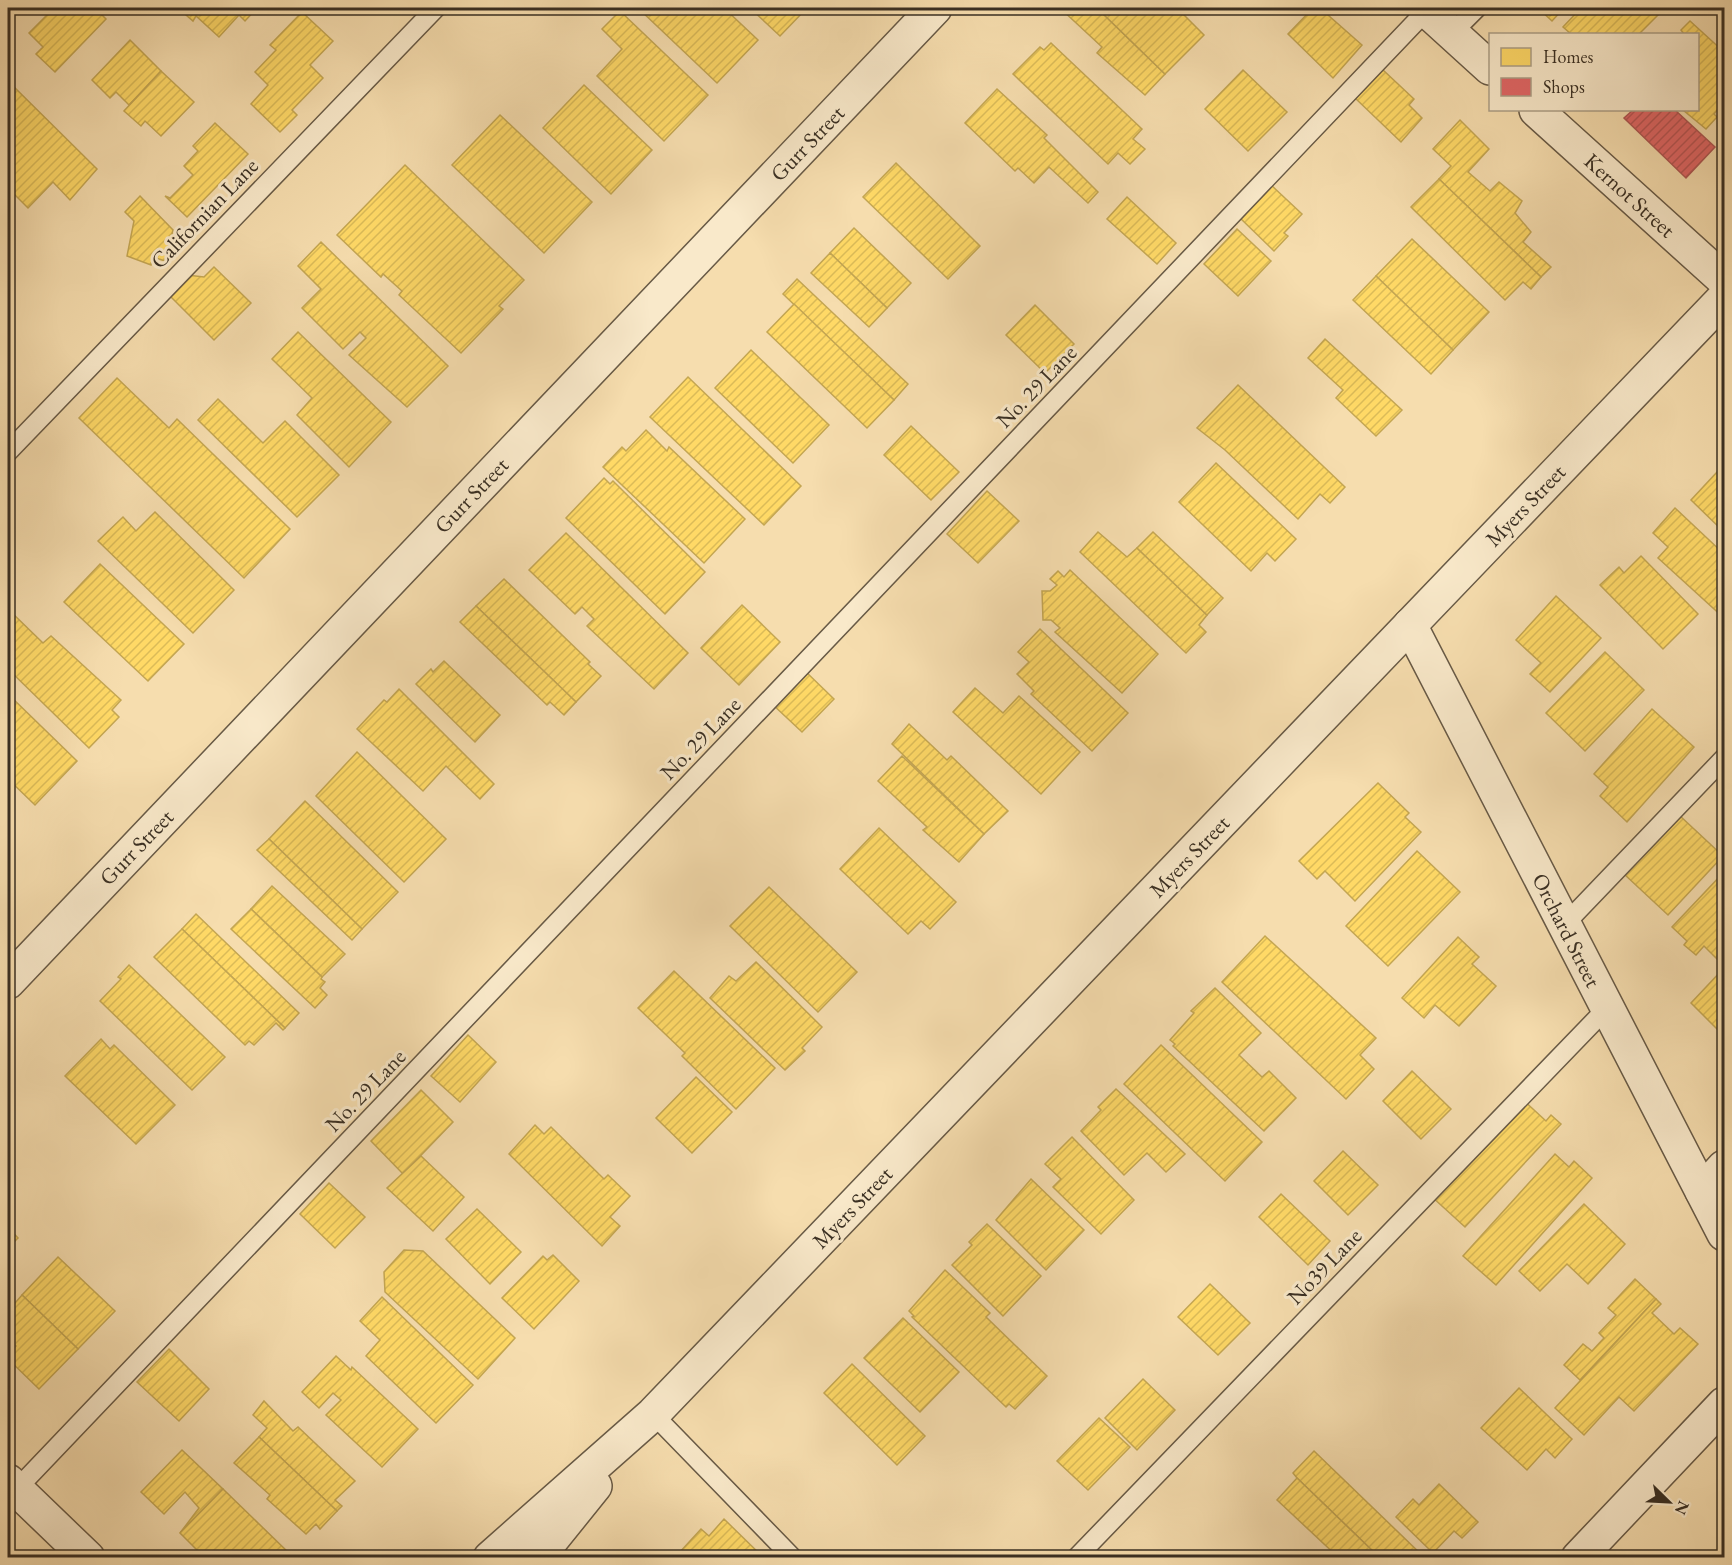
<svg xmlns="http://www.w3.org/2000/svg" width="1732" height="1565" font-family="'EB Garamond',serif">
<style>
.homes{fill:url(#homes-hatch);stroke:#c4a652;stroke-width:1.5}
.shops{fill:url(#shops-hatch);stroke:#ae5652;stroke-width:1.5}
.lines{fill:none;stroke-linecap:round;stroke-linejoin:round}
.lane-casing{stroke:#685a46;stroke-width:21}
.street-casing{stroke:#685a46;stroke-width:36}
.lane{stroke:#f9e9ca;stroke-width:18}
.street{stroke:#f9e9ca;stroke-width:33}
.labels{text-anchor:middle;stroke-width:6;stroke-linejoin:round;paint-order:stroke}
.street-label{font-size:22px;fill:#392f23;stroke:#f9e9ca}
</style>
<defs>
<pattern id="homes-hatch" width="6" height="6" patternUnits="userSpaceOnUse" patternTransform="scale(1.5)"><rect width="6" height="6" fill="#ffd966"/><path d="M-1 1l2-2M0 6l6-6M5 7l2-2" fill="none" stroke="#dbbb58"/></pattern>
<pattern id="shops-hatch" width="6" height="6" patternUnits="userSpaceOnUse" patternTransform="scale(1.5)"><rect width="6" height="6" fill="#e06666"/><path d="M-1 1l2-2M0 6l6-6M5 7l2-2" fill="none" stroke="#b75454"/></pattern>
</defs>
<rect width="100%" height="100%" fill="#f6ddae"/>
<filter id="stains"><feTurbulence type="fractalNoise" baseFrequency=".00333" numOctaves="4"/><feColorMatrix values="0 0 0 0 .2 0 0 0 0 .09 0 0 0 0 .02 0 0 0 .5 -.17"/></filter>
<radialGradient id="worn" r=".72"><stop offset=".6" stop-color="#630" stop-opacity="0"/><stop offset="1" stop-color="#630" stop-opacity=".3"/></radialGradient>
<g class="homes">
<path d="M 54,8 L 95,8 L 106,19 L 55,72 L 36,54 L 43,47 L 29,33 Z"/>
<path d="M 178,8 L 257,8 L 245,21 L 239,15 L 219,37 L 196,16 L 193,21 Z"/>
<path d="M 638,8 L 724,8 L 758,40 L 717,83 Z"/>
<path d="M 750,8 L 805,8 L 806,9 L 780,36 Z"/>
<path d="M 1060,8 L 1097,8 L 1165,74 L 1145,95 L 1097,53 L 1102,47 Z"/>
<path d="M 1097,8 L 1177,8 L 1204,35 L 1165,74 Z"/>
<path d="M 1313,8 L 1320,8 L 1362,45 L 1333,78 L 1288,34 Z"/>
<path d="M 1538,8 L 1564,8 L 1552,21 Z"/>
<path d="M 1581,8 L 1665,8 L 1639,34 L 1571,34 L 1563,27 Z"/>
<path d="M 620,11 L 708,95 L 664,141 L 597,76 L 622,49 L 602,29 Z"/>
<path d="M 302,12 L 333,41 L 310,65 L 323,78 L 292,110 L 297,115 L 280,132 L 251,104 L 268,85 L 255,72 L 276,50 L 270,45 Z"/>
<path d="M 1690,21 L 1724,52 L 1724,102 L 1714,114 L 1717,117 L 1706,129 L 1683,110 L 1698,110 L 1698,34 L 1684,34 L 1681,30 Z"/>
<path d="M 130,40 L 161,71 L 129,105 L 116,92 L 110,98 L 92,80 Z"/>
<path d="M 1051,43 L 1142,129 L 1133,139 L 1145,149 L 1130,164 L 1118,153 L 1108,164 L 1013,74 L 1040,47 L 1044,50 Z"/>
<path d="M 1382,69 L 1414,99 L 1409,105 L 1422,118 L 1401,142 L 1355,98 Z"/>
<path d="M 1243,70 L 1287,112 L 1248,151 L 1205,109 Z"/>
<path d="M 161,71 L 194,102 L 161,136 L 145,121 L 141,126 L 124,111 Z"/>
<path d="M 8,81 L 97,169 L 70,200 L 53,182 L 28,208 L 8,188 Z"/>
<path d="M 584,85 L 652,150 L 611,194 L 543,128 Z"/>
<path d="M 997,89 L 1047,135 L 1044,138 L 1098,192 L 1088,203 L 1049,167 L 1034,183 L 1018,168 L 1015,171 L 965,123 Z"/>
<path d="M 500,115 L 592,202 L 544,253 L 452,165 Z"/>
<path d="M 1460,120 L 1489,149 L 1468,172 L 1490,191 L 1499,182 L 1522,201 L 1515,213 L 1531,232 L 1523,242 L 1551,267 L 1541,277 L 1439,179 L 1451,166 L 1433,149 Z"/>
<path d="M 215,123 L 248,154 L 187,217 L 165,196 L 170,198 L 193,175 L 184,166 L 198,151 L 193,146 Z"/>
<path d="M 896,163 L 980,246 L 948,279 L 863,197 Z"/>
<path d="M 405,165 L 524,280 L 499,306 L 503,309 L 461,353 L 399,295 L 402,291 L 383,274 L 381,277 L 337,235 Z"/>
<path d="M 1439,179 L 1541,277 L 1531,289 L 1523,282 L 1505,300 L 1411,207 Z"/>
<path d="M 1270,184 L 1302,214 L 1284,233 L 1288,236 L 1274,251 L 1238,216 Z"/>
<path d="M 140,196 L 173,230 L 165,261 L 153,257 L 151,265 L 127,256 L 134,221 L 125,212 Z"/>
<path d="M 1127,197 L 1176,243 L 1157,264 L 1107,219 Z"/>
<path d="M 854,228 L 911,283 L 887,308 L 830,253 Z"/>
<path d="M 1237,229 L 1271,261 L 1238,296 L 1204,264 Z"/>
<path d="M 1412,239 L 1489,312 L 1453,350 L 1376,276 Z"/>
<path d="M 321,242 L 448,366 L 407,407 L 349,355 L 366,338 L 360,332 L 343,349 L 302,308 L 321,289 L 298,266 Z"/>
<path d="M 830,253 L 887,308 L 869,327 L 811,273 Z"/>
<path d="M 214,267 L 251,303 L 214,340 L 169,295 L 187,275 L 204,277 Z"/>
<path d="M 1376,276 L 1453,350 L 1431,374 L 1353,300 Z"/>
<path d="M 797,279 L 908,384 L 894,400 L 783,294 Z"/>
<path d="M 794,304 L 894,400 L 867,428 L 767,332 Z"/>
<path d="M 1035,305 L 1074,344 L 1045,373 L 1006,335 Z"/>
<path d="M 298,332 L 391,422 L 349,467 L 297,415 L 312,398 L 272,359 Z"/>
<path d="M 1325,339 L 1402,410 L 1376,436 L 1336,398 L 1343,390 L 1308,358 Z"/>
<path d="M 751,350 L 829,425 L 793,463 L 715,388 Z"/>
<path d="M 688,377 L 801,486 L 764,525 L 650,417 Z"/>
<path d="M 117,378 L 169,428 L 177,419 L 290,529 L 244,578 L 79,418 Z"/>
<path d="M 1238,385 L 1345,487 L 1330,503 L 1320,494 L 1298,519 L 1225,450 L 1197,428 Z"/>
<path d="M 218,399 L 263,443 L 285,421 L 339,475 L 297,517 L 198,420 Z"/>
<path d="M 911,426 L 959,472 L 931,500 L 884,455 Z"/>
<path d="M 646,430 L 667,451 L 669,447 L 745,519 L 704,563 L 603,467 L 622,447 L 626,451 Z"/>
<path d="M 1216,463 L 1296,539 L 1275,561 L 1267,553 L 1251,571 L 1179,502 Z"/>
<path d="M 1719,470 L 1724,476 L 1724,532 L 1691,500 Z"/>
<path d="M 604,478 L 610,484 L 613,481 L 705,572 L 665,614 L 566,518 Z"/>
<path d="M 987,491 L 1019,521 L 978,563 L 947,534 Z"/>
<path d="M 1675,508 L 1724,554 L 1724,618 L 1658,558 L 1668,547 L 1653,533 Z"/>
<path d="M 155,512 L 234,590 L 193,633 L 98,541 L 123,517 L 136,531 Z"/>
<path d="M 1098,532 L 1127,557 L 1137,548 L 1207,615 L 1199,625 L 1206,632 L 1186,653 L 1080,552 Z"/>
<path d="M 1153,532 L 1223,598 L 1207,615 L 1137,548 Z"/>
<path d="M 566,533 L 688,653 L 654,689 L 587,626 L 594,619 L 582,607 L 575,614 L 529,570 Z"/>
<path d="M 1641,556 L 1698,614 L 1663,649 L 1600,585 L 1619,567 L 1624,573 Z"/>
<path d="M 100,564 L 184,644 L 148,681 L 64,602 Z"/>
<path d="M 1070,570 L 1158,654 L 1122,693 L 1055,632 L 1060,628 L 1051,620 L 1043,620 L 1042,591 L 1050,591 L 1057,585 L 1050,579 L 1058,571 L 1064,577 Z"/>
<path d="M 504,579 L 590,662 L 588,664 L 601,676 L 576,702 L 476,606 Z"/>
<path d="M 1556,596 L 1601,638 L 1550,692 L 1530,674 L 1541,663 L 1516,640 Z"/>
<path d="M 742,605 L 780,642 L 739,685 L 701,648 Z"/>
<path d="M 476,606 L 576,702 L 564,715 L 550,702 L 547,705 L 460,622 Z"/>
<path d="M 8,609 L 43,643 L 51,636 L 121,700 L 112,710 L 119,717 L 89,748 L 8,669 Z"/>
<path d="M 1040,629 L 1128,713 L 1092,751 L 1031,694 L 1034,691 L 1017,674 L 1029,662 L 1018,652 Z"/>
<path d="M 1605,652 L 1644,690 L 1585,751 L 1546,713 Z"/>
<path d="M 444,661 L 500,715 L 475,742 L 416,684 L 431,669 L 433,672 Z"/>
<path d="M 803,669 L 834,699 L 802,732 L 771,703 Z"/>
<path d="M 975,688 L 1003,713 L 1019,696 L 1080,752 L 1041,794 L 953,712 Z"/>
<path d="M 399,689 L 494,784 L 480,799 L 446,766 L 423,791 L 357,729 L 384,700 L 387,702 Z"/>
<path d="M 8,694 L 77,761 L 35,805 L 8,779 Z"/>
<path d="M 1652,709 L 1694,747 L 1627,822 L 1600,796 L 1608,787 L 1594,774 Z"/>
<path d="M 909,724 L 947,760 L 951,756 L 1008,811 L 984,834 L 892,744 Z"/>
<path d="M 357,752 L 446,839 L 404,882 L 316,796 Z"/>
<path d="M 902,756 L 984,834 L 959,862 L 923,830 L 927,827 L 878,781 Z"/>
<path d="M 1378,783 L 1409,813 L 1405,817 L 1421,832 L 1355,901 L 1325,871 L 1317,879 L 1299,861 Z"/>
<path d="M 305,801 L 398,892 L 362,929 L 269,839 Z"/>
<path d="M 1679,815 L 1723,856 L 1668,915 L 1624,874 Z"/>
<path d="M 879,828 L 956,902 L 930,929 L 921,921 L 908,934 L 840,869 Z"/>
<path d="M 269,839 L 362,929 L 352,940 L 257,850 Z"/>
<path d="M 1417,851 L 1460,892 L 1388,966 L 1346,926 Z"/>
<path d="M 1724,872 L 1724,954 L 1718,960 L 1704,946 L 1696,955 L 1684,945 L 1687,941 L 1672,927 Z"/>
<path d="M 272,886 L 345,954 L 322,977 L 251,909 Z"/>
<path d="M 769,887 L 857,972 L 818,1012 L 730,926 Z"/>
<path d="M 251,909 L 322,977 L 321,979 L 325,982 L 320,988 L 327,995 L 315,1008 L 231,929 Z"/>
<path d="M 196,914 L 299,1013 L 285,1028 L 182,929 Z"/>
<path d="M 182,929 L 285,1028 L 283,1030 L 276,1023 L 254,1045 L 249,1041 L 245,1045 L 154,957 Z"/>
<path d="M 1265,936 L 1376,1038 L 1360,1055 L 1374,1069 L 1346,1099 L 1222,982 Z"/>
<path d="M 1458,937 L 1479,957 L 1472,964 L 1496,986 L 1459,1026 L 1435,1005 L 1424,1018 L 1402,998 Z"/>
<path d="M 756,962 L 822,1027 L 802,1048 L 805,1051 L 785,1070 L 710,998 L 729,976 L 736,981 Z"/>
<path d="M 129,965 L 225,1057 L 192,1090 L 100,1001 L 121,979 L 118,977 Z"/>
<path d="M 1724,968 L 1724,1036 L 1691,1003 Z"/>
<path d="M 674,971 L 775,1068 L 736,1109 L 682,1056 L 685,1053 L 638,1008 Z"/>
<path d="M 1215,988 L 1261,1033 L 1239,1055 L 1262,1077 L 1269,1071 L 1296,1098 L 1264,1131 L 1173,1046 L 1175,1044 L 1170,1040 L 1194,1013 L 1191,1011 Z"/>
<path d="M 468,1035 L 496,1062 L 460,1102 L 431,1076 Z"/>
<path d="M 101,1039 L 110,1049 L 114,1045 L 175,1105 L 136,1144 L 65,1076 Z"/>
<path d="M 1161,1045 L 1262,1142 L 1225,1181 L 1124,1084 Z"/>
<path d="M 1412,1071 L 1451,1109 L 1421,1139 L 1383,1101 Z"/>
<path d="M 696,1077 L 732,1112 L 692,1153 L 656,1118 Z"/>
<path d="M 1116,1089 L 1185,1154 L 1166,1172 L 1147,1153 L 1124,1175 L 1081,1131 L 1101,1110 L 1098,1107 Z"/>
<path d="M 421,1090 L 453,1122 L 403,1174 L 371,1141 Z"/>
<path d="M 1522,1099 L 1546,1121 L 1551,1115 L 1561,1124 L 1465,1227 L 1431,1196 Z"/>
<path d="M 535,1125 L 544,1134 L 551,1127 L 604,1179 L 608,1175 L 630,1196 L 610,1217 L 620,1226 L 602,1246 L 509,1154 Z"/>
<path d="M 1072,1137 L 1134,1200 L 1101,1234 L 1053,1187 L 1061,1179 L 1045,1164 Z"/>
<path d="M 1343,1151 L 1378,1185 L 1348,1215 L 1314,1181 Z"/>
<path d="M 1555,1154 L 1569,1167 L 1574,1161 L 1592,1178 L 1496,1285 L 1463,1256 Z"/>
<path d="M 421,1156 L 464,1197 L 433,1231 L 387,1188 Z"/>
<path d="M 1031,1179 L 1084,1230 L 1046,1270 L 996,1220 Z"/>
<path d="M 329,1183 L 365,1217 L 335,1248 L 300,1214 Z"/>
<path d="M 1281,1194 L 1330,1241 L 1308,1265 L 1259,1217 Z"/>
<path d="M 1584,1204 L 1625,1244 L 1588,1284 L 1567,1264 L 1540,1291 L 1519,1271 Z"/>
<path d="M 477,1209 L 521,1252 L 490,1284 L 446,1239 Z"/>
<path d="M 987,1224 L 1041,1276 L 1003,1316 L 952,1265 L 972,1245 L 969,1242 Z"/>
<path d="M 8,1227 L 18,1238 L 8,1248 Z"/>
<path d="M 404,1250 L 423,1251 L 515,1338 L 478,1379 L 385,1292 L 384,1272 Z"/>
<path d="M 553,1255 L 579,1281 L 534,1329 L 502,1298 L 543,1256 L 547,1260 Z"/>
<path d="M 58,1257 L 115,1311 L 78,1349 L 22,1295 Z"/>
<path d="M 945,1270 L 990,1313 L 986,1317 L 1047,1376 L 1015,1409 L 1009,1404 L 1006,1407 L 912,1317 L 914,1316 L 909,1311 Z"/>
<path d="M 1635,1279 L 1656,1299 L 1580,1380 L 1564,1365 L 1583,1344 L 1592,1351 L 1604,1338 L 1599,1333 L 1616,1315 L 1608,1308 Z"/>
<path d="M 1210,1284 L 1250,1323 L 1218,1355 L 1178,1317 Z"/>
<path d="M 22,1295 L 78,1349 L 39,1389 L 8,1359 L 8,1354 L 16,1346 L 8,1338 L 8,1311 Z"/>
<path d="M 382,1297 L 473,1385 L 436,1423 L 366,1356 L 380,1340 L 360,1321 Z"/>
<path d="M 1656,1299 L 1661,1304 L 1652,1313 L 1674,1334 L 1680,1328 L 1698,1344 L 1634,1411 L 1619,1397 L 1584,1435 L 1555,1408 Z"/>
<path d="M 903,1318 L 959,1372 L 920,1412 L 864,1358 Z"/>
<path d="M 169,1349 L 209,1389 L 179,1421 L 137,1382 Z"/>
<path d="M 336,1356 L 351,1370 L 352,1367 L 418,1429 L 382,1467 L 326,1415 L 341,1400 L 333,1393 L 319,1408 L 302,1392 Z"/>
<path d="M 852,1364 L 925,1436 L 897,1465 L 824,1393 Z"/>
<path d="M 1143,1379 L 1175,1410 L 1137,1450 L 1105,1418 Z"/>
<path d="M 1519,1388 L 1572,1439 L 1555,1458 L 1546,1449 L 1527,1470 L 1481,1428 Z"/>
<path d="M 264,1401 L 293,1431 L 298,1427 L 355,1481 L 335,1500 L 342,1506 L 337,1511 L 259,1437 L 267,1428 L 253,1415 Z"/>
<path d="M 1099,1418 L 1130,1447 L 1088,1490 L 1057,1461 Z"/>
<path d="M 259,1437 L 337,1511 L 320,1529 L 316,1524 L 306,1534 L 267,1499 L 270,1495 L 234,1463 Z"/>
<path d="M 182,1450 L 223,1489 L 180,1533 L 199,1508 L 185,1492 L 164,1514 L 141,1492 Z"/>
<path d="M 1314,1451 L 1425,1558 L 1380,1558 L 1297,1478 L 1293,1473 Z"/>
<path d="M 1297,1478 L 1380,1558 L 1339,1558 L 1277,1500 Z"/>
<path d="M 1439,1484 L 1478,1522 L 1462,1538 L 1454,1531 L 1433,1553 L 1396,1517 L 1413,1499 L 1419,1505 Z"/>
<path d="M 223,1489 L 292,1556 L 291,1558 L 205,1558 L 180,1533 Z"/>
<path d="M 724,1519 L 764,1558 L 684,1558 L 679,1553 L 701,1529 L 709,1536 Z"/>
</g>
<path class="shops" d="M 1633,110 L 1675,110 L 1715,147 L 1686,178 L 1624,118 Z"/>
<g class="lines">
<g class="lane-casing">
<g id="lane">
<path d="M 1452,33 L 1477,8"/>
<path d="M 8,452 L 436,8"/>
<path d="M 1565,924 L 1724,758"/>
<path d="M 653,1414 L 793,1558"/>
<path d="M 12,1494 L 1427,10"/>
<path d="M 1076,1558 L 1607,1008"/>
</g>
</g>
<g class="street-casing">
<g id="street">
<path d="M 1424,8 L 1490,68"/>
<path d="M 1536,110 L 1724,280"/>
<path d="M 1410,625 L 1724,1234"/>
<path d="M 8,982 L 935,8"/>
<path d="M 1702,1191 L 1724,1167"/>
<path d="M 8,1481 L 88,1558"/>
<path d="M 490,1558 L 653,1414 L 1724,298"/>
<path d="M 537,1558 L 595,1486"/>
<path d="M 1578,1558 L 1724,1404"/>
</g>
</g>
<use href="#lane" class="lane"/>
<use href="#street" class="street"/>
</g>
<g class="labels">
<g class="street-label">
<text transform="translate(807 143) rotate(-46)" y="8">Gurr Street</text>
<text transform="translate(1630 195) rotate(42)" y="8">Kernot Street</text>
<text transform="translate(204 213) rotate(-46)" y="8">Californian Lane</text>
<text transform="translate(1036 386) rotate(-46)" y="8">No. 29 Lane</text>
<text transform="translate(471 495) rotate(-46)" y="8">Gurr Street</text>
<text transform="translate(1525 505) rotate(-46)" y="8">Myers Street</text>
<text transform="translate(700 738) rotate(-46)" y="8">No. 29 Lane</text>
<text transform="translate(136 847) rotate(-46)" y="8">Gurr Street</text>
<text transform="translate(1189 856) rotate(-46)" y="8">Myers Street</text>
<text transform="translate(1567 930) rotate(63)" y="8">Orchard Street</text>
<text transform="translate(365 1090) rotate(-46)" y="8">No. 29 Lane</text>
<text transform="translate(852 1207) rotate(-46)" y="8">Myers Street</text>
<text transform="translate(1324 1266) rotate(-46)" y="8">No39 Lane</text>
</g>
</g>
<rect width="1732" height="1565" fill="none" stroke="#f6ddae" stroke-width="30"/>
<rect x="9" y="9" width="1714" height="1547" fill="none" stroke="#392f23" stroke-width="3"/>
<rect x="15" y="15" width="1702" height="1535" fill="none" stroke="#392f23" stroke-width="1.5"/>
<rect x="1489" y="33" width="210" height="78" fill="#f9e9ca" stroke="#ac9f87" stroke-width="1.5"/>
<rect x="1501" y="48" width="30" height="18" fill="#ffd966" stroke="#ac9f87" stroke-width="1.5"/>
<text x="1543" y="63" font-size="18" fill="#392f23">Homes</text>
<rect x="1501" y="78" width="30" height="18" fill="#e06666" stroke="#ac9f87" stroke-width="1.5"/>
<text x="1543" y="93" font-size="18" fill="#392f23">Shops</text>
<g transform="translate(1669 1502) rotate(114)" stroke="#f9e9ca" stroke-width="4.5" paint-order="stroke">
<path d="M0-4.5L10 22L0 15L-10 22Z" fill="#392f23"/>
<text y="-9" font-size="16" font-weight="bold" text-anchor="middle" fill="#392f23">N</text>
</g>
<rect width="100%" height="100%" filter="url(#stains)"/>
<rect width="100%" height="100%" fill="url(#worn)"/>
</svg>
